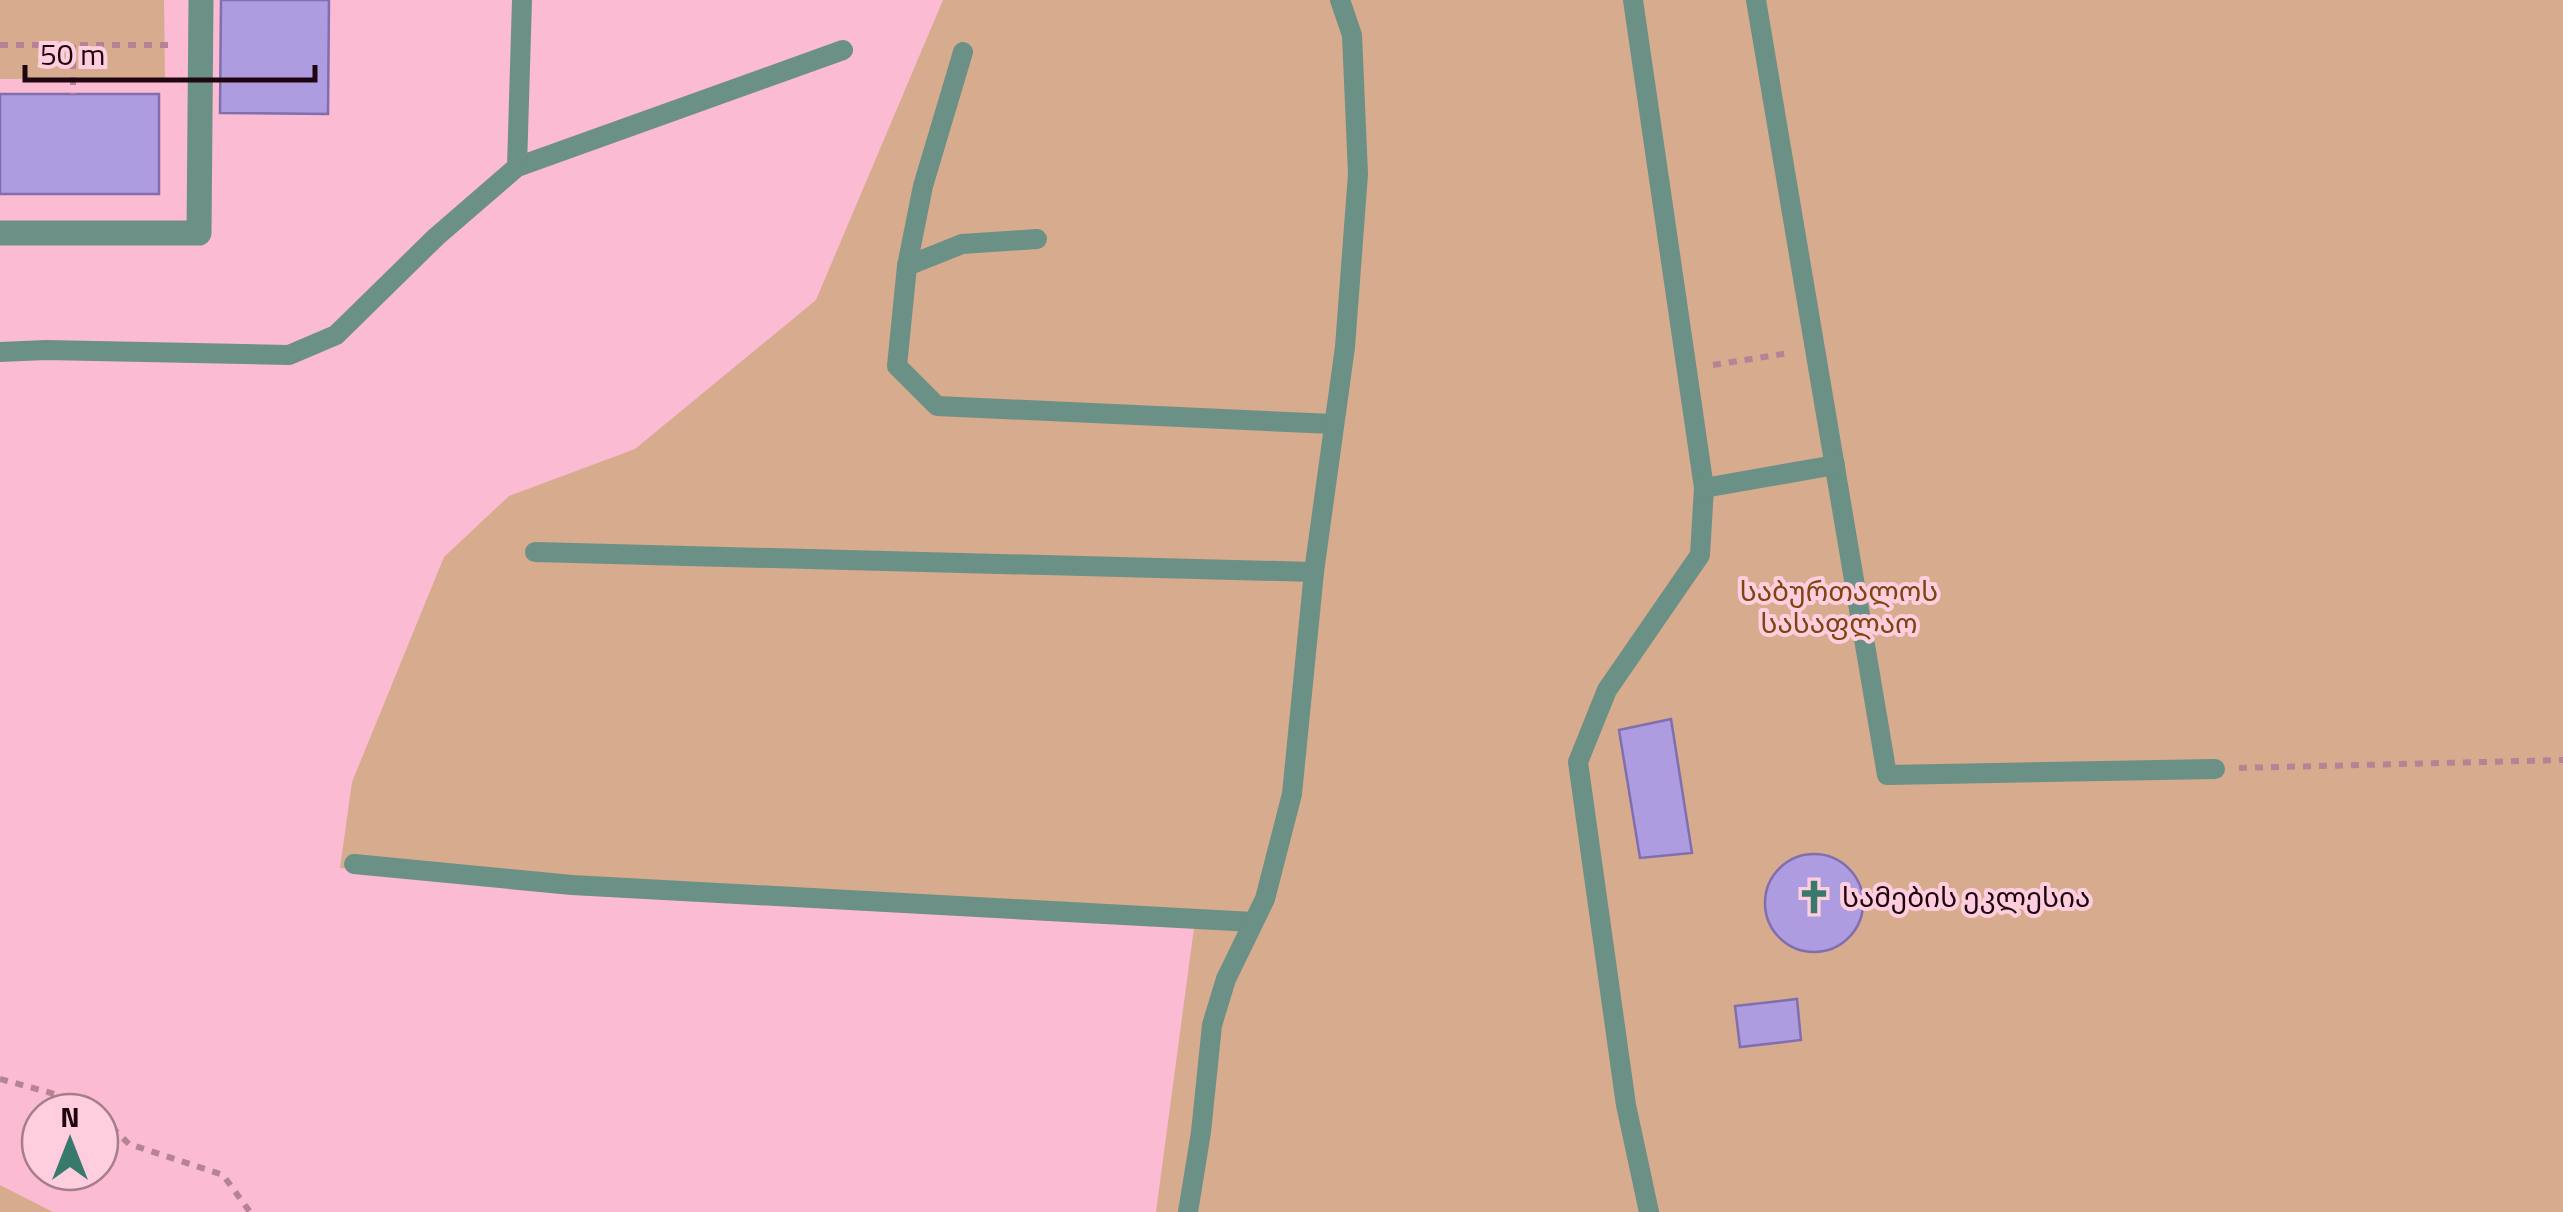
<svg xmlns="http://www.w3.org/2000/svg" width="2563" height="1212" font-family="'Titillium Web','Noto Sans Georgian',sans-serif">
<style>
.green{fill:#d6ab8e}
.building{fill:#ae9ce0;stroke:#806eae;stroke-width:2.5}
.lines{fill:none;stroke-linecap:round;stroke-linejoin:round}
.path{stroke:#b68295;stroke-width:6;stroke-dasharray:8 8;stroke-linecap:butt}
.service{stroke:#6b9086;stroke-width:20}
.minor{stroke:#6b9086;stroke-width:25}
.labels{text-anchor:middle;stroke-width:8;stroke-linejoin:round;paint-order:stroke}
.park-label{font-size:28px;fill:#7f440f;stroke:#ffcede}
.poi-label{font-size:28px;fill:#1f0510;stroke:#ffcede;text-anchor:start}
</style>
<rect width="100%" height="100%" fill="#fbbbd2"/>
<g class="green">
<path d="M 0,0 L 164,0 L 165,79 L 0,79 Z"/>
<path d="M 943,0 L 2563,0 L 2563,1212 L 1156,1212 L 1194,928 L 585,893 L 340,868 L 352,782 L 444,557 L 509,496 L 635,449 L 816,300 Z"/>
<path d="M 0,1185 L 53,1212 L 0,1212 Z"/>
</g>
<g class="building">
<path d="M 221,0 L 329,0 L 328,114 L 220,113 Z"/>
<rect x="0" y="94" width="159" height="100"/>
<path d="M 1671,719 L 1692,853 L 1640,858 L 1619,730 Z"/>
<circle cx="1814" cy="903" r="49"/>
<path d="M 1797,999 L 1801,1040 L 1740,1047 L 1735,1006 Z"/>
</g>
<g class="lines">
<g class="path">
<path d="M 0,45 L 169,45"/>
<path d="M 73,45 L 73,94"/>
<path d="M 1713,365 L 1789,353"/>
<path d="M 2239,768 L 2563,760"/>
<path d="M 0,1079 L 84,1102 L 95,1112"/>
<path d="M 100,1116 L 129,1144 L 223,1175 L 250,1212"/>
</g>
<g class="service">
<path d="M 1633,0 L 1704,488 L 1700,555 L 1607,690 L 1578,762 L 1626,1105 L 1649,1212"/>
<path d="M 1756,0 L 1887,775 L 2215,769"/>
<path d="M 517,167 L 843,50"/>
<path d="M 1037,239 L 962,244 L 907,266 L 897,366 L 937,406 L 1333,424"/>
<path d="M 907,266 L 923,186 L 963,52"/>
<path d="M 0,352 L 46,350 L 289,355 L 336,335 L 436,237 L 517,167 L 522,0"/>
<path d="M 1704,488 L 1835,465"/>
<path d="M 535,552 L 1314,572"/>
<path d="M 354,864 L 572,885 L 1253,922"/>
<path d="M 1188,1212 L 1201,1132 L 1212,1025 L 1226,979 L 1265,899 L 1292,794 L 1314,572 L 1345,347 L 1358,174 L 1352,35 L 1340,0"/>
</g>
<path class="minor" d="M 0,233 L 199,233 L 201,0"/>
</g>
<defs>
<g id="church-bare" transform="scale(2.7)"><path d="M-1.2-6h2.4v3.5h3.3v2.4h-3.3V6h-2.4V-.1h-3.3v-2.4h3.3Z" fill="#37796a" stroke="#ffcede" stroke-width="2.5" paint-order="stroke"/></g>
</defs>
<g fill-rule="evenodd">
<use href="#church-bare" x="1814" y="897"/>
</g>
<g class="labels">
<g class="park-label">
<text x="1839" y="601">საბურთალოს<tspan x="1839" dy="32">სასაფლაო</tspan></text>
</g>
<g class="poi-label">
<text x="1842" y="907">სამების ეკლესია</text>
</g>
</g>
<g transform="translate(70 1142)"><circle r="48" fill="#ffcede" stroke="#a57e8c" stroke-width="2.5"/>
<path d="M0-8L18 38L0 25L-18 38Z" fill="#37796a"/>
<text y="-15" font-size="28" font-weight="bold" text-anchor="middle" fill="#1f0510">N</text>
</g>
<path d="M25 65v15h290v-15" fill="none" stroke="#1f0510" stroke-width="5"/>
<text x="40" y="65" font-size="30" fill="#1f0510" stroke="#ffcede" stroke-width="8" paint-order="stroke">50 m</text>
</svg>
